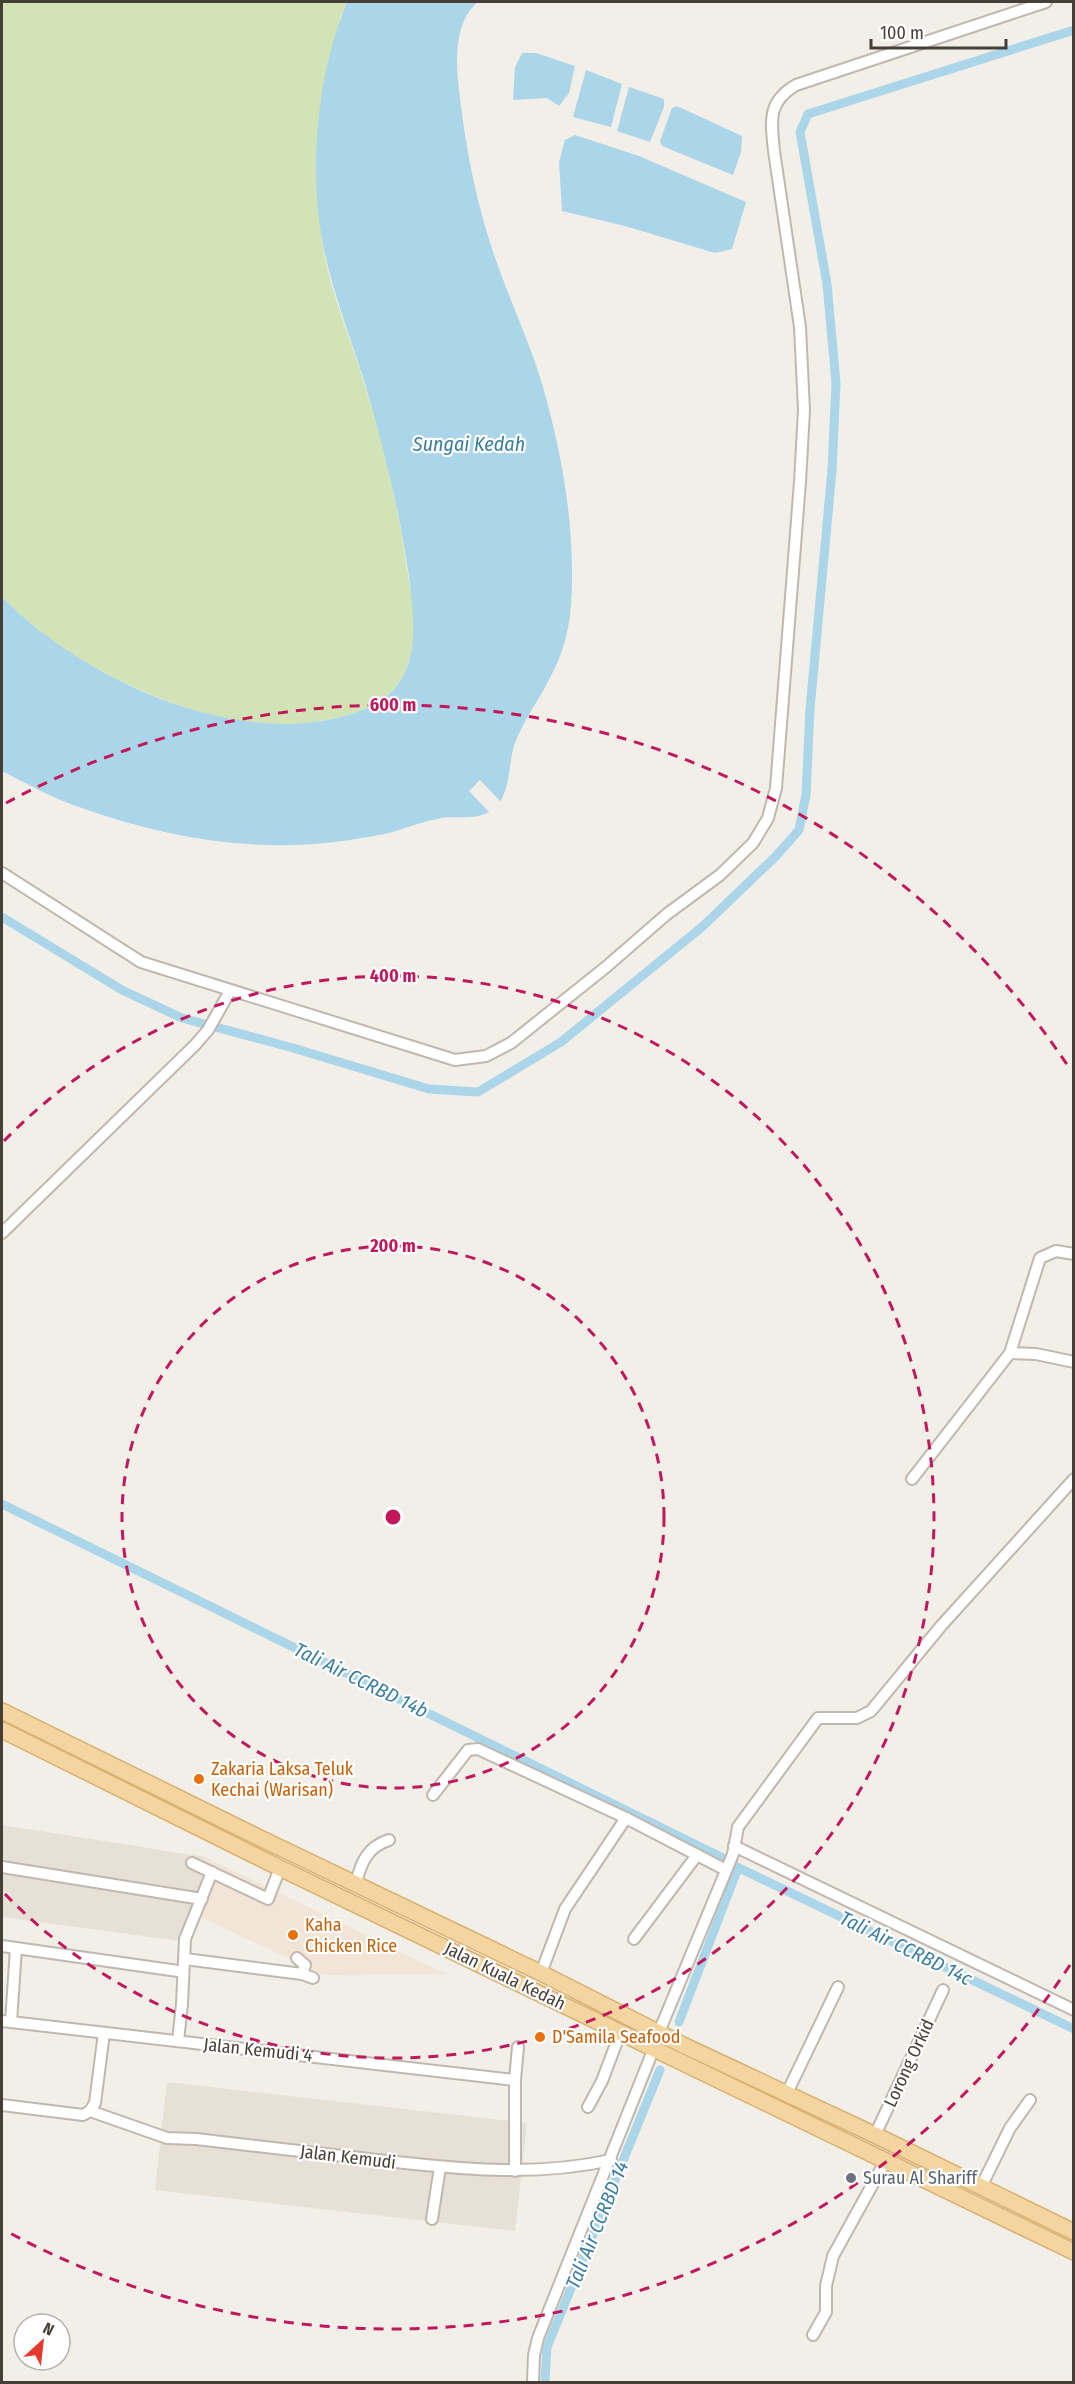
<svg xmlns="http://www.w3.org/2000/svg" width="1075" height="2384" font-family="'Fira Sans Condensed',sans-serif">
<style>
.residential{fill:#e6e0d7}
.commercial{fill:#f2e4d6}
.green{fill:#d2e3b5}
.water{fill:#abd5e9}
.pier{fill:#f2efe8}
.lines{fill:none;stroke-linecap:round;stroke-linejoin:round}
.canal{stroke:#abd5e9;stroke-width:9}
.street-casing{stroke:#c0b8af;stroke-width:14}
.primary-casing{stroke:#d8b071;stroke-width:18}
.street{stroke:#fff;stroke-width:10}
.primary{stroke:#f4d5a0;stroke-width:15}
.ring{fill:none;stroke:#c2185b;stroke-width:3;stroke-dasharray:10 8}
.food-dot{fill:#e8710a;stroke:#fff;stroke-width:2}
.worship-dot{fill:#6b7280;stroke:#fff;stroke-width:2}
.labels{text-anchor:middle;stroke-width:4.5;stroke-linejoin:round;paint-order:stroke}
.food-label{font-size:18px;fill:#c56008;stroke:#fff;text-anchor:start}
.street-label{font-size:18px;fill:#453f38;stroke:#fff}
.worship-label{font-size:18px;fill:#5b616d;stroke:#fff;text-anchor:start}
.water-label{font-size:20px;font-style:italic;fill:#397da0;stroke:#fff}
.centre{fill:#c2185b;stroke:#fff;stroke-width:3}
.ring-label{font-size:18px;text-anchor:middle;font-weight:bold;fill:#c2185b;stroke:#fff;stroke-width:4.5;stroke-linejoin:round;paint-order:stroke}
</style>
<rect width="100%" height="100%" fill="#f2efe8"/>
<g class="residential">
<path d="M 2,1825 L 205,1857 L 199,1916 L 187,1942 L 2,1917 Z"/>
<path d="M 167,2082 L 527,2123 L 515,2231 L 155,2190 Z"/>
</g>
<path class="commercial" d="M 205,1857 L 446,1974 L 324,1975 L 199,1916 Z"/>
<path class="green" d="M 2,2 L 347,2 L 340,18 C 336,66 331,115 326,164 C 324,185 319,210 321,231 C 326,283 349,333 364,383 C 384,445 399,510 408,575 C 411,595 416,617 414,637 C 412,652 407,673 398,684 C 372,717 316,724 278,724 C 198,723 102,679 40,631 C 26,620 14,608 2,597 Z"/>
<g class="water">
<path d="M 347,2 L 478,2 C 452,23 456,69 460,98 C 467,159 480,219 502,277 C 517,317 535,356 546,398 C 562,456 573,520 572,580 C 572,612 568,643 553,672 C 542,695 527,715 517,738 C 506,760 514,798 489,812 C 475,820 457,816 442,818 C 426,821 411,826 396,831 C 379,836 360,838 343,841 C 255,853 165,838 82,808 C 54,799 27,784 2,771 L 2,597 C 14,608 27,621 40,631 C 108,683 198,723 283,724 C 319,724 377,715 399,683 C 420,652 413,612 409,577 C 400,513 384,449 366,387 C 350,334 328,283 320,227 C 310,154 319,70 347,2 Z"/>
<path d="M 522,53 L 536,53 L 575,66 L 569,93 L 559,106 L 547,98 L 513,100 L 515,67 Z"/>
<path d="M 586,70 L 622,84 L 611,127 L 573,117 Z"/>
<path d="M 629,87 L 664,99 L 664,107 L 650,142 L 617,131 Z"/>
<path d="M 677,106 L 742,136 L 741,152 L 733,175 L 662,146 L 660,141 L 672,108 Z"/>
<path d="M 575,135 L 639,156 L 746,202 L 732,249 L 715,253 L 625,226 L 562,211 L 559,162 L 565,140 Z"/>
</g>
<path class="pier" d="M 480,780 L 502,803 L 491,814 L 469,791 Z"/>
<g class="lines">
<g class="canal">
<path d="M 2,917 L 122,990 L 182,1018 L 293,1048 L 429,1089 L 478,1092 L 561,1042 L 702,927 L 776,856 L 799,830 L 806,795 L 810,709 L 832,470 L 836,383 L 827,284 L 800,132 L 808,114 L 1074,30"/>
<path d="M 2,1504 L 721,1857"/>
<path d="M 733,1865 L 1074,2029"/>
<path d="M 679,2022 L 738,1868"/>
<path d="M 545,2382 L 547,2347 L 660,2070"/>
</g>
<g class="street-casing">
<g id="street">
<path d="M 2,873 L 141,962 L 455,1060 L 486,1056 L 511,1043 L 606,967 L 667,914 L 720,875 L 753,843 L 768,818 L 776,788 L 800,482 L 804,410 L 800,327 L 774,151 C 771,121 767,102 796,85 L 1046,2"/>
<path d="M 2,1233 L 195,1045 L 208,1030 L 230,991"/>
<path d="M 1010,1353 L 1036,1354 L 1074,1362"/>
<path d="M 912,1479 L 1010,1353 L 1040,1258 L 1056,1251 L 1074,1254"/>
<path d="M 433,1795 L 468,1750 L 478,1749 L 626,1818 L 726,1870"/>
<path d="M 734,1846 L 1074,2010"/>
<path d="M 192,1863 L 268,1899 L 280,1868"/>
<path d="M 2,1867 L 202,1899"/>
<path d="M 356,1883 C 361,1863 367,1847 389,1840"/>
<path d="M 634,1939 L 697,1855"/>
<path d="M 2,1946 L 178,1971"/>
<path d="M 297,1958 L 305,1965 L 302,1974"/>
<path d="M 185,1959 L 302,1974 L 313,1978"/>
<path d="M 541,1973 L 565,1909 L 626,1818"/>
<path d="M 2,2021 L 515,2080"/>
<path d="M 11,2022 L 16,1948"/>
<path d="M 659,2032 L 733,1854 L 738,1827 L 818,1718 L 857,1718 L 871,1711 L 941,1626 L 1074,1479"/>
<path d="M 178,2041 L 182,2004 L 185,1939 L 212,1872"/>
<path d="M 787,2093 L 838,1987"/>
<path d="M 2,2105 L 83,2115 L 90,2111 L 95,2103 L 104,2033"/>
<path d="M 588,2107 L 602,2081 L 621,2031"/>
<path d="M 90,2111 L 167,2138 L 196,2139 C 253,2146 311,2152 369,2159 C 450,2168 531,2178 611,2160"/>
<path d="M 875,2135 L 943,1990"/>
<path d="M 515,2171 L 515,2080 L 518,2047"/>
<path d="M 981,2187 L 1010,2128 L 1030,2100"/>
<path d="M 432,2219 L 440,2167"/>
<path d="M 813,2335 L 826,2312 L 826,2286 L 833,2256 L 886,2160"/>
<path d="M 533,2382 L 534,2355 L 538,2338 L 654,2048"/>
</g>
</g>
<g class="primary-casing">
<g id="primary">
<path d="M 2,1711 L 260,1838 L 541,1973 L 687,2047 L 875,2135 L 1074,2232"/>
<path d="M 2,1730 L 280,1868 L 1074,2252"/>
</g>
</g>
<use href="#street" class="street"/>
<use href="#primary" class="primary"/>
</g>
<g class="ring">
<circle cx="393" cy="1517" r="271"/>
<path d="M4 1141A541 541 0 1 1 4 1893"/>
<path d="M1070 1965A812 812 0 0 1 6 2231M6 803A812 812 0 0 1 1070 1069"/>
</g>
<g class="food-dot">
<circle cx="199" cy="1779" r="6"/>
<circle cx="293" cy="1935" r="6"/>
<circle cx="540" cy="2037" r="6"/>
</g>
<circle class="worship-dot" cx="851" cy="2178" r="6"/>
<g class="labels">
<g class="food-label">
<text x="211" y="1775">Zakaria Laksa Teluk<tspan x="211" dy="21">Kechai (Warisan)</tspan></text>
<text x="305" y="1931">Kaha<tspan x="305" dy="21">Chicken Rice</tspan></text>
<text x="552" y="2043">D'Samila Seafood</text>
</g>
<g class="street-label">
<text transform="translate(505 1976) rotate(26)" y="6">Jalan Kuala Kedah</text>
<text transform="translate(258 2050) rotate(6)" y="6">Jalan Kemudi 4</text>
<text transform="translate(909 2063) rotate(-65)" y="6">Lorong Orkid</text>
<text transform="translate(348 2157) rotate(7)" y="6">Jalan Kemudi</text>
</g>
<g class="worship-label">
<text x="863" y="2184">Surau Al Shariff</text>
</g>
<g class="water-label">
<text x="469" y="451">Sungai Kedah</text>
<text transform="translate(361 1680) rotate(26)" y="7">Tali Air CCRBD 14b</text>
<text transform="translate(906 1948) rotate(26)" y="7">Tali Air CCRBD 14c</text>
<text transform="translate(597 2225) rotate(-68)" y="7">Tali Air CCRBD 14</text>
</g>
</g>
<circle cx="393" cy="1517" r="9" class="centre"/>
<g class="ring-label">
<text x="393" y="711">600 m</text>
<text x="393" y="982">400 m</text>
<text x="393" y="1252">200 m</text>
</g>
<rect width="1075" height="2384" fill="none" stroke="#453f38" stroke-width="6"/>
<g transform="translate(42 2342) rotate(27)"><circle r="28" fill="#ffffff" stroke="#b5b2af" stroke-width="1.5"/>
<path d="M0-4.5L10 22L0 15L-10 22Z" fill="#e5392d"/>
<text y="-9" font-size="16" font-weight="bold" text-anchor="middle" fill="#453f38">N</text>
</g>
<path d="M871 39v9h135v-9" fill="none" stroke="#453f38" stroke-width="3"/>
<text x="880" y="39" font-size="18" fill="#453f38" stroke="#ffffff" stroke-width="4.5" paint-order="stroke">100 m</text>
</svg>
